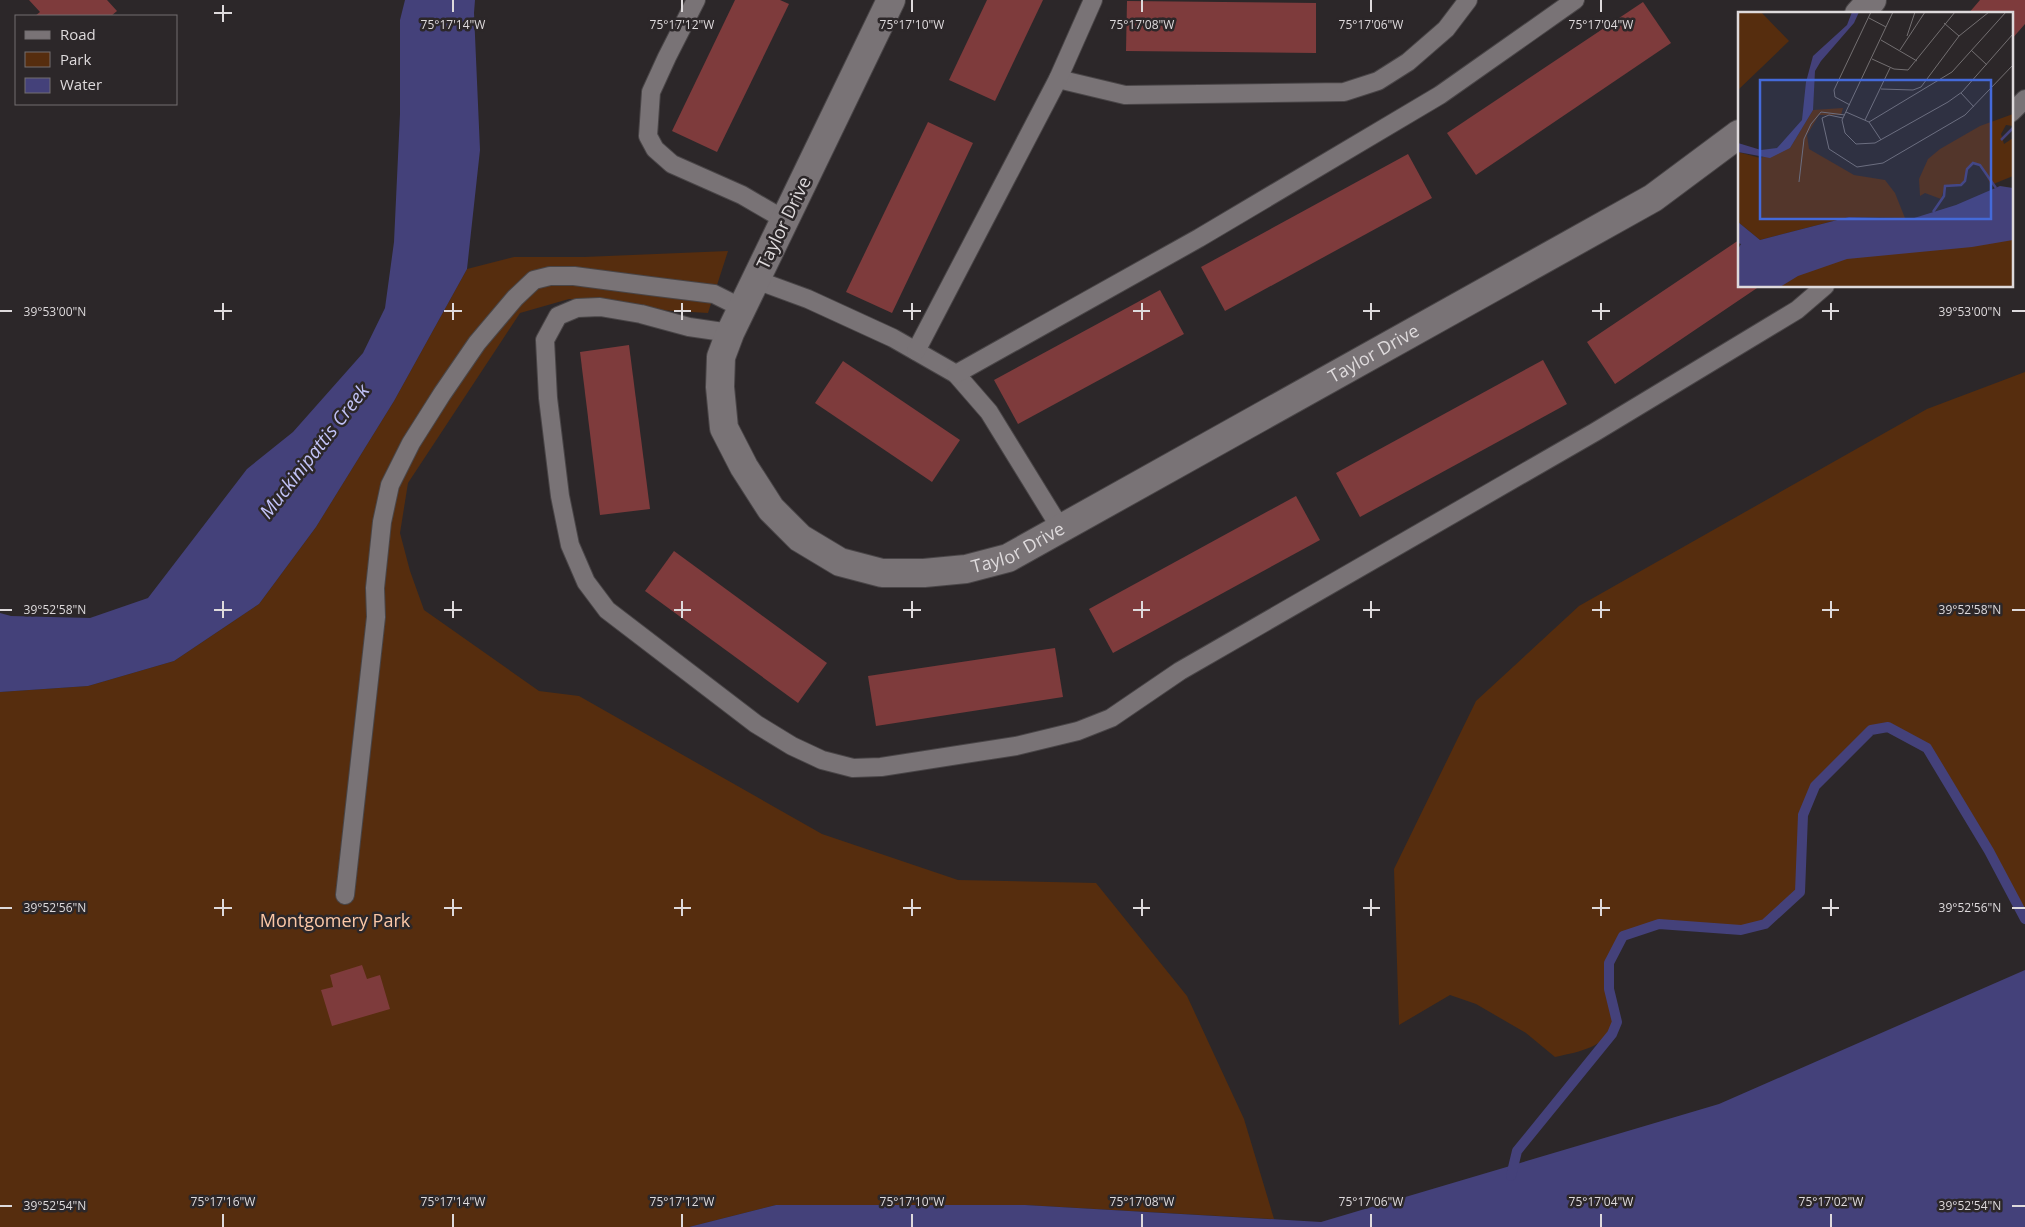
<svg xmlns="http://www.w3.org/2000/svg" width="2025" height="1227" font-family="'Open Sans',sans-serif">
<style>
.green{fill:#562d0e}
.water{fill:#44417a}
.lines{fill:none;stroke-linecap:round;stroke-linejoin:round}
.stream{stroke:#44417a;stroke-width:10}
.building{fill:#7e3b3c}
.service-casing{stroke:#494547;stroke-width:20}
.minor-casing{stroke:#494547;stroke-width:30}
.service{stroke:#797376;stroke-width:18}
.minor{stroke:#797376;stroke-width:28}
.ticks{fill:none;stroke:#dedadc;stroke-width:2}
.labels{text-anchor:middle;stroke-width:5;stroke-linejoin:round;paint-order:stroke}
.street-label{font-size:18px;fill:#dedadc;stroke:#2c2729}
.park-label{font-size:18px;fill:#fcc8a7;stroke:#2c2729}
.water-label{font-size:19px;font-style:italic;fill:#c2c3f8;stroke:#2c2729}
.inset-river{fill:none;stroke:#44417a;stroke-width:2.5}
.inset-road{fill:none;stroke:#736f71;stroke-width:1}
.view{fill:#446ad9;fill-opacity:0.15;stroke:#446ad9;stroke-width:2.5}
.inset-edge{fill:none;stroke:#dedadc;stroke-width:2.5}
.ticks-label{font-size:12px;text-anchor:middle;fill:#dedadc;stroke:#2c2729;stroke-width:5;stroke-linejoin:round;paint-order:stroke}
</style>
<rect width="100%" height="100%" fill="#2c2729"/>
<g class="green">
<path d="M 728,251 L 708,313 L 659,310 L 610,300 L 569,299 L 520,313 L 408,483 L 400,533 L 410,571 L 424,610 L 539,691 L 579,696 L 822,834 L 958,880 L 1096,883 L 1187,996 L 1244,1119 L 1274,1219 L 1025,1205 L 776,1205 L 689,1227 L 0,1227 L 0,692 L 88,686 L 174,661 L 259,604 L 316,527 L 394,401 L 467,269 L 514,257 L 584,257 Z"/>
<path d="M 2025,372 L 2025,918 L 1989,851 L 1927,748 L 1889,727 L 1871,730 L 1815,786 L 1803,815 L 1800,892 L 1765,924 L 1741,930 L 1659,924 L 1623,936 L 1609,963 L 1609,989 L 1617,1021 C 1604,1048 1582,1051 1555,1057 L 1526,1033 L 1476,1004 L 1450,995 L 1399,1025 L 1394,869 L 1476,701 L 1579,606 L 1927,409 Z"/>
</g>
<g class="water">
<path d="M 405,0 L 475,0 L 474,13 L 480,150 L 467,269 L 394,401 L 316,527 L 259,604 L 174,661 L 88,686 L 0,692 L 0,613 L 11,616 L 90,618 L 148,598 L 247,469 L 293,432 L 363,353 L 385,308 L 394,242 L 400,114 L 400,20 Z"/>
<path d="M 2025,970 L 2025,1227 L 689,1227 L 776,1205 L 1025,1205 L 1321,1222 L 1719,1104 Z"/>
</g>
<g class="lines">
<path class="stream" d="M 1511,1176 L 1517,1151 L 1612,1034 L 1617,1022 L 1609,989 L 1609,963 L 1623,936 L 1659,924 L 1741,930 L 1765,924 L 1800,892 L 1803,815 L 1815,786 L 1871,730 L 1888,727 L 1927,748 L 1989,851 L 2025,919"/>
</g>
<g class="building">
<path d="M 29,0 L 107,0 L 117,11 L 111,16 L 35,16 L 40,12 Z"/>
<path d="M 735,0 L 780,0 L 789,4 L 717,152 L 672,131 Z"/>
<path d="M 987,0 L 1043,0 L 995,101 L 949,80 Z"/>
<path d="M 1980,0 L 2025,0 L 2025,24 L 2011,40 L 2011,14 L 1968,14 Z"/>
<path d="M 1127,1 L 1316,3 L 1316,53 L 1126,51 Z"/>
<path d="M 1643,2 L 1671,43 L 1476,175 L 1447,133 Z"/>
<path d="M 928,122 L 973,143 L 892,313 L 846,292 Z"/>
<path d="M 1408,154 L 1432,198 L 1225,311 L 1201,267 Z"/>
<path d="M 1739,240 L 1739,286 L 1760,286 L 1615,384 L 1587,342 Z"/>
<path d="M 1160,290 L 1184,334 L 1018,424 L 994,380 Z"/>
<path d="M 629,345 L 650,509 L 600,515 L 580,352 Z"/>
<path d="M 1543,360 L 1567,404 L 1360,517 L 1336,473 Z"/>
<path d="M 843,361 L 960,440 L 932,482 L 815,403 Z"/>
<path d="M 1296,496 L 1320,540 L 1113,653 L 1089,609 Z"/>
<path d="M 674,551 L 827,663 L 798,703 L 645,591 Z"/>
<path d="M 1055,648 L 1063,697 L 876,726 L 868,676 Z"/>
<path d="M 362,965 L 367,979 L 380,975 L 390,1009 L 332,1026 L 321,990 L 333,987 L 330,975 Z"/>
</g>
<g class="lines">
<g class="service-casing">
<g id="service">
<path d="M 696,0 L 667,57 L 651,92 L 648,136 L 655,149 L 672,164 L 742,195 L 785,220"/>
<path d="M 1058,79 L 1125,95 L 1344,92 L 1378,81 L 1408,62 L 1446,29 L 1468,0"/>
<path d="M 2011,113 L 2025,99"/>
<path d="M 756,280 L 808,299 L 893,338 L 956,374 L 989,412 L 1061,529"/>
<path d="M 730,333 L 689,327 L 641,314 L 600,307 L 577,308 L 558,316 L 545,340 L 548,398 L 560,496 L 570,545 L 586,582 L 607,610 L 756,724 L 792,746 L 822,760 L 853,768 L 881,767 L 1016,746 L 1078,731 L 1111,718 L 1180,671 L 1595,432 L 1797,310 L 1825,286"/>
<path d="M 916,351 L 1058,79 L 1093,0"/>
<path d="M 956,374 L 1199,238 L 1440,95 L 1575,0"/>
<path d="M 345,895 L 376,617 L 375,588 L 382,522 L 390,485 L 411,443 L 442,394 L 477,343 L 515,298 L 534,280 L 550,276 L 574,276 L 650,286 L 714,294 L 742,308"/>
</g>
</g>
<g class="minor-casing">
<g id="minor">
<path id="s1" d="M 891,0 L 730,333 L 721,357 L 720,387 L 724,428 L 744,467 L 771,509 L 800,538 L 840,562 L 882,573 L 924,573 L 966,569 L 1008,558 L 1653,198 L 1739,134"/>
<path d="M 1859,14 L 1872,0"/>
</g>
</g>
<use href="#service" class="service"/>
<use href="#minor" class="minor"/>
</g>
<path class="ticks" d="M 453,0 L 453,12M 682,0 L 682,12M 912,0 L 912,12M 1142,0 L 1142,12M 1371,0 L 1371,12M 1601,0 L 1601,12M 223,5 L 223,22M 214,13 L 232,13M 223,303 L 223,320M 453,303 L 453,320M 682,303 L 682,320M 912,303 L 912,320M 1142,303 L 1142,320M 1371,303 L 1371,320M 1601,303 L 1601,320M 1831,303 L 1831,320M 0,311 L 12,311M 214,311 L 232,311M 444,311 L 462,311M 674,311 L 691,311M 903,311 L 921,311M 1133,311 L 1150,311M 1363,311 L 1380,311M 1592,311 L 1610,311M 1822,311 L 1839,311M 2012,311 L 2025,311M 223,601 L 223,618M 453,601 L 453,618M 682,601 L 682,618M 912,601 L 912,618M 1142,601 L 1142,618M 1371,601 L 1371,618M 1601,601 L 1601,618M 1831,601 L 1831,618M 0,610 L 12,610M 214,610 L 232,610M 444,610 L 462,610M 674,610 L 691,610M 903,610 L 921,610M 1133,610 L 1150,610M 1363,610 L 1380,610M 1592,610 L 1610,610M 1822,610 L 1839,610M 2012,610 L 2025,610M 223,899 L 223,916M 453,899 L 453,916M 682,899 L 682,916M 912,899 L 912,916M 1142,899 L 1142,916M 1371,899 L 1371,916M 1601,899 L 1601,916M 1831,899 L 1831,916M 0,908 L 12,908M 214,908 L 232,908M 444,908 L 462,908M 674,908 L 691,908M 903,908 L 921,908M 1133,908 L 1150,908M 1363,908 L 1380,908M 1592,908 L 1610,908M 1822,908 L 1839,908M 2012,908 L 2025,908M 0,1206 L 12,1206M 2012,1206 L 2025,1206M 223,1214 L 223,1227M 453,1214 L 453,1227M 682,1214 L 682,1227M 912,1214 L 912,1227M 1142,1214 L 1142,1227M 1371,1214 L 1371,1227M 1601,1214 L 1601,1227M 1831,1214 L 1831,1227"/>
<g class="labels">
<g class="street-label">
<text transform="translate(784 223) rotate(-64)" y="6">Taylor Drive</text>
<text dy="6" stroke="none"><textPath href="#s1" startOffset="1238">Taylor Drive</textPath></text>
<text dy="6" stroke="none"><textPath href="#s1" startOffset="832">Taylor Drive</textPath></text>
</g>
<g class="park-label">
<text x="335" y="927">Montgomery Park</text>
</g>
<g class="water-label">
<text transform="translate(314 451) rotate(-52)" y="7">Muckinipattis Creek</text>
</g>
</g>
<g transform="translate(1738 12)">
<rect width="275" height="275" fill="#2c2729"/>
<path d="M 0,0 L 23,0 L 51,29 L 0,78 ZM 105,96 L 103,103 L 81,103 L 69,123 L 71,137 L 116,163 L 147,168 L 157,181 L 167,206 L 111,205 L 22,228 L 0,210 L 0,140 L 22,146 L 52,136 L 75,98 ZM 275,102 L 275,114 L 268,113 L 263,122 L 266,132 L 275,126 L 275,164 L 253,173 L 242,153 L 235,151 L 229,157 L 227,169 L 220,174 L 207,174 L 203,187 L 187,181 L 182,184 L 181,167 L 190,147 L 202,137 L 242,114 ZM 275,220 L 275,275 L 26,275 L 96,248 Z" fill="#562d0e"/>
<path d="M 114,0 L 121,0 L 116,11 L 83,49 L 77,59 L 75,98 L 52,136 L 32,146 L 0,140 L 0,131 L 23,138 L 39,136 L 64,108 L 68,70 L 75,44 L 109,13 ZM 262,174 L 275,176 L 275,228 L 234,235 L 109,247 L 60,264 L 42,275 L 0,275 L 0,237 L 3,232 L 0,231 L 0,210 L 22,228 L 111,205 L 173,207 L 218,193 Z" fill="#44417a"/>
<path class="inset-river" d="M 263,128 L 275,116M 195,200 L 206,184 L 207,174 L 223,173 L 227,169 L 229,157 L 235,151 L 242,153 L 258,176"/>
<path class="inset-road" d="M 155,0 L 104,108 L 107,121 L 118,132 L 137,131 L 210,90 L 224,80 L 275,22M 131,6 L 148,15M 206,11 L 221,24M 169,24 L 177,0M 143,28 L 179,49M 162,38 L 187,0M 233,38 L 249,53M 134,47 L 156,57 L 170,58 L 217,0M 143,77 L 175,78 L 183,75 L 221,24 L 251,0M 223,81 L 236,95M 112,93 L 97,85 L 96,78 L 133,0M 108,100 L 131,110 L 143,128M 105,106 L 91,103 L 84,106 L 91,137 L 119,155 L 145,151 L 227,103 L 275,53M 127,108 L 152,56M 131,110 L 214,60 L 268,0M 61,170 L 66,127 L 73,112 L 83,100 L 107,103"/>
<path class="view" d="M 22,68 L 253,68 L 253,207 L 22,207 Z"/>
<rect width="275" height="275" class="inset-edge"/>
</g>
<g class="ticks-label">
<text x="453" y="29">75°17'14"W</text>
<text x="682" y="29">75°17'12"W</text>
<text x="912" y="29">75°17'10"W</text>
<text x="1142" y="29">75°17'08"W</text>
<text x="1371" y="29">75°17'06"W</text>
<text x="1601" y="29">75°17'04"W</text>
<text x="55" y="316">39°53'00"N</text>
<text x="1970" y="316">39°53'00"N</text>
<text x="55" y="614">39°52'58"N</text>
<text x="1970" y="614">39°52'58"N</text>
<text x="55" y="912">39°52'56"N</text>
<text x="1970" y="912">39°52'56"N</text>
<text x="223" y="1206">75°17'16"W</text>
<text x="453" y="1206">75°17'14"W</text>
<text x="682" y="1206">75°17'12"W</text>
<text x="912" y="1206">75°17'10"W</text>
<text x="1142" y="1206">75°17'08"W</text>
<text x="1371" y="1206">75°17'06"W</text>
<text x="1601" y="1206">75°17'04"W</text>
<text x="1831" y="1206">75°17'02"W</text>
<text x="55" y="1210">39°52'54"N</text>
<text x="1970" y="1210">39°52'54"N</text>
</g>
<rect x="15" y="15" width="162" height="90" fill="#2c2729" stroke="#736f71"/>
<rect x="25" y="31" width="25" height="8" fill="#797376" stroke="#736f71"/>
<text x="60" y="40" font-size="15" fill="#dedadc">Road</text>
<rect x="25" y="52" width="25" height="15" fill="#562d0e" stroke="#736f71"/>
<text x="60" y="65" font-size="15" fill="#dedadc">Park</text>
<rect x="25" y="78" width="25" height="15" fill="#44417a" stroke="#736f71"/>
<text x="60" y="90" font-size="15" fill="#dedadc">Water</text>
</svg>
